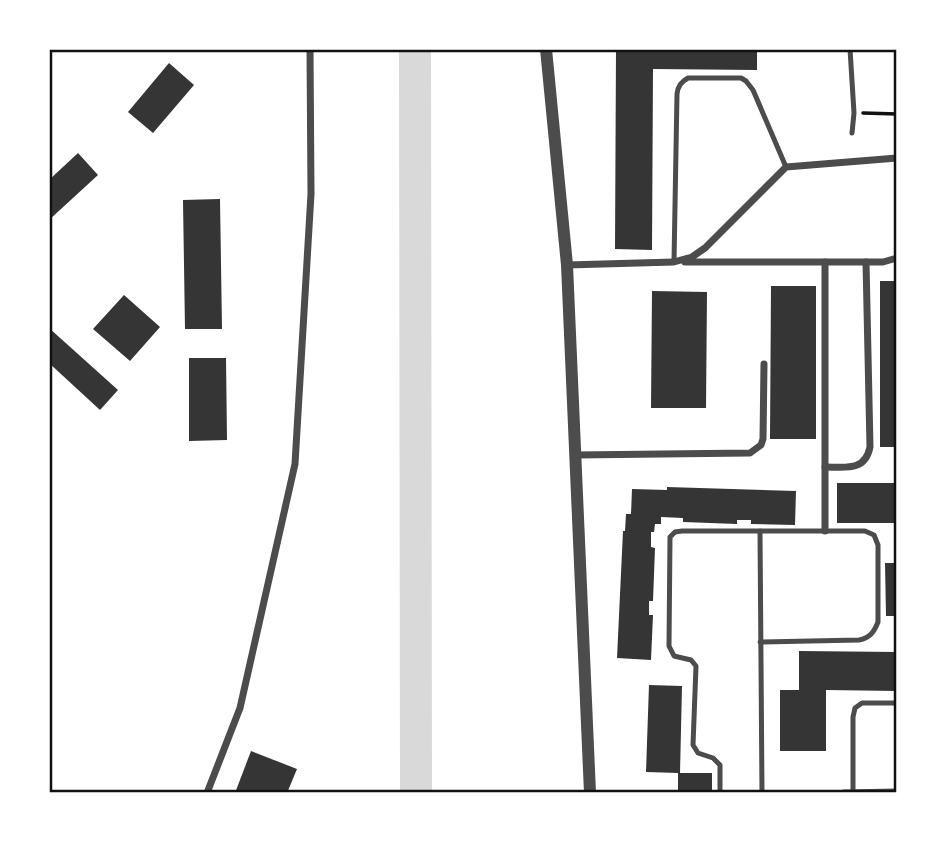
<svg xmlns="http://www.w3.org/2000/svg" width="946" height="842" font-family="'Work Sans',sans-serif">
<style>
.lines{fill:none;stroke-linecap:round;stroke-linejoin:round}
.river{stroke:#d9d9d9;stroke-width:32}
.building{fill:#353535}
.path{stroke:#111;stroke-width:3.5}
.service{stroke:#4c4c4c;stroke-width:5}
.minor{stroke:#4c4c4c;stroke-width:7}
.tertiary{stroke:#4c4c4c;stroke-width:12}
.neatline{fill:none;stroke:#111;stroke-width:2.5}
</style>
<rect width="100%" height="100%" fill="#fff"/>
<g class="lines">
<path class="river" d="M 415,49 L 416,793"/>
</g>
<g class="building">
<path d="M 616,49 L 757,49 L 757,70 L 653,69 L 652,250 L 615,249 Z"/>
<path d="M 169,63 L 194,85 L 153,133 L 128,112 Z"/>
<path d="M 78,153 L 98,175 L 49,220 L 49,180 Z"/>
<path d="M 220,199 L 222,329 L 185,329 L 183,200 Z"/>
<rect x="880" y="281" width="17" height="166"/>
<path d="M 771,286 L 816,286 L 816,439 L 770,439 Z"/>
<path d="M 652,291 L 707,292 L 706,408 L 651,408 Z"/>
<path d="M 124,295 L 160,327 L 130,361 L 93,329 Z"/>
<path d="M 49,328 L 118,390 L 100,410 L 49,363 Z"/>
<path d="M 189,358 L 226,358 L 227,440 L 189,441 Z"/>
<rect x="837" y="483" width="60" height="40"/>
<path d="M 667,487 L 796,491 L 795,525 L 751,524 L 751,520 L 737,520 L 737,524 L 683,522 L 683,518 L 661,517 L 661,524 L 655,524 L 654,532 L 651,532 L 651,547 L 655,548 L 653,601 L 649,601 L 649,615 L 653,615 L 651,660 L 617,658 L 623,531 L 625,531 L 626,514 L 631,514 L 632,489 L 667,490 Z"/>
<path d="M 885,563 L 897,563 L 897,616 L 886,616 Z"/>
<path d="M 799,651 L 897,652 L 897,691 L 826,690 L 826,751 L 780,751 L 780,690 L 799,690 Z"/>
<path d="M 649,685 L 682,686 L 680,773 L 712,773 L 712,793 L 678,793 L 678,773 L 646,772 Z"/>
<path d="M 251,751 L 297,769 L 287,793 L 235,793 Z"/>
</g>
<g class="lines">
<path class="path" d="M 863,113 L 897,114"/>
<g class="service">
<path d="M 850,49 L 854,113 L 852,133"/>
<path d="M 674,262 L 677,94 C 678,86 681,82 688,78 L 741,78 L 746,81 L 753,90 L 786,167"/>
<path d="M 760,531 L 762,793"/>
<path d="M 720,793 L 720,765 L 713,758 L 698,753 L 693,745 L 696,666 L 691,660 L 674,656 L 669,646 L 670,537 L 675,532 L 682,531 L 865,531 L 874,535 L 878,545 L 878,622 C 874,632 870,638 859,640 L 760,642"/>
<path d="M 853,793 L 853,717 L 855,708 L 862,703 L 897,703"/>
</g>
<g class="minor">
<path d="M 685,262 L 883,262 L 897,258"/>
<path d="M 825,262 L 825,531"/>
<path d="M 567,265 L 674,262 L 692,257 L 705,248 L 786,167 L 897,158"/>
<path d="M 575,455 L 750,453 L 761,445 L 763,439 L 764,364"/>
<path d="M 825,467 C 845,467 865,472 870,447 L 866,262"/>
<path d="M 207,793 L 240,708 L 295,464 L 311,194 L 310,49"/>
<path d="M 844,793 L 897,792"/>
</g>
<path class="tertiary" d="M 546,49 L 567,265 L 590,793"/>
</g>
<rect width="946" height="842" fill="none" stroke="#ffffff" stroke-width="102"/>
<rect x="51" y="51" width="844" height="740" class="neatline"/>
</svg>
